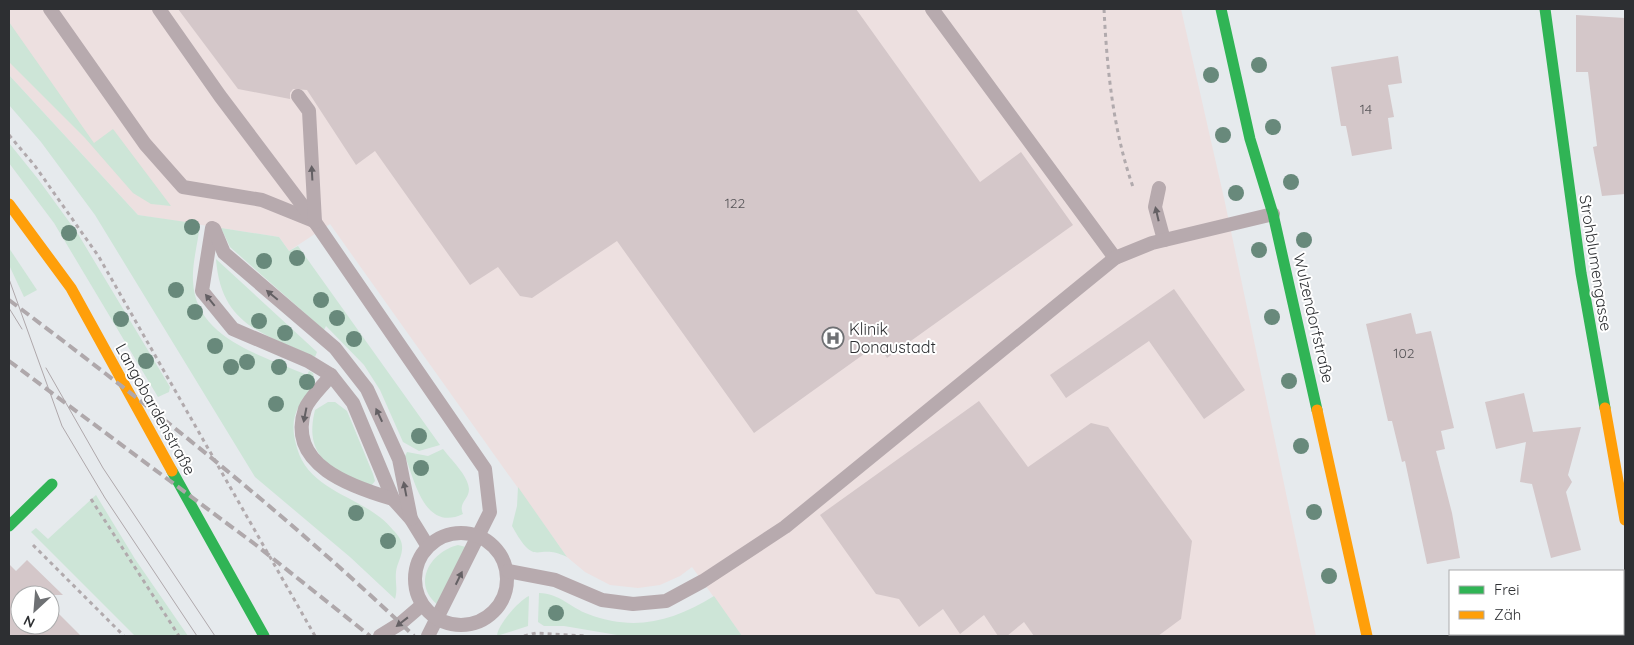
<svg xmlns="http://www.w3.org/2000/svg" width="1634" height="645" font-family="Quicksand,sans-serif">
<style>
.medical{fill:#ede0e0}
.green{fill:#cde5d7}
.building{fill:#d4c7c9}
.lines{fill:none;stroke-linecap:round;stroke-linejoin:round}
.path{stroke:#b1aaad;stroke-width:3;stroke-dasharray:4 4;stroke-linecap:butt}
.lane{stroke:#b7aaae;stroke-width:14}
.fast{stroke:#30b455;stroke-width:11}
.slow{stroke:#ff9f0a;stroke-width:11}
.tram{stroke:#afa8ab;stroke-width:1}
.rail{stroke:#afa8ab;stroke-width:4;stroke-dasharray:10 5;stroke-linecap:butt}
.tree{fill:#68897b}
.oneway{fill:#646064}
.labels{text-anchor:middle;stroke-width:4;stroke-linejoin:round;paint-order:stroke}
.number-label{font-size:14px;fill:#575558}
.street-label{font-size:16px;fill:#2d2f32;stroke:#fff}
.poi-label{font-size:16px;fill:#2d2f32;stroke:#fff;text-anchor:start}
</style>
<rect width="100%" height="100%" fill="#e6eaed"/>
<path class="medical" d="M 9,9 L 1181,9 L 1224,198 L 1316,636 L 742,636 L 692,567 L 680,576 L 660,585 L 638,588 L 610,585 L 585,572 L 567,557 L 330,224 L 289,251 L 279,237 L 138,215 L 9,75 Z"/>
<g class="green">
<path d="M 9,22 L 94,143 L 113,129 L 171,206 L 151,204 L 133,193 L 85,138 L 9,62 Z"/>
<path d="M 9,75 L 138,215 L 200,224 C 198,243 192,263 193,281 C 195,339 264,356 307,375 L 309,371 L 313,373 L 315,383 C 297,407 288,417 297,448 C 310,494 366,496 393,530 C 397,534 402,540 402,546 C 403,555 397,563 396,572 C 395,582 398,589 395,599 L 350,557 L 255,477 L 95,215 L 41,142 L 9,105 Z"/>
<path d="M 9,143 L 38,179 L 78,234 L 170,387 L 169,392 L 158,397 L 54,223 L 9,163 Z"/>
<path d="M 221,228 L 279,237 L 289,251 L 298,246 L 440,445 L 419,451 L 403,442 L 380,390 L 364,365 L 326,326 L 324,330 L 230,247 Z"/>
<path d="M 9,248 L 37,290 L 24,297 L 9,265 Z"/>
<path d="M 216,259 L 317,352 L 315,357 C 262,333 221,325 216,259 Z"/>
<path d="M 328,402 L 335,402 L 347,411 L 373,474 L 375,481 L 371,486 C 333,470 303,458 315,410 Z"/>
<path d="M 443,449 C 451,460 468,475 469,489 C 469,500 458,502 463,514 C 425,532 415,482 405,456 L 407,452 L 428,456 Z"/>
<path d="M 518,487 L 567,557 C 535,541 537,571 512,526 L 517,506 Z"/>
<path d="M 96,495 L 135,559 L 188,636 L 135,636 L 31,532 L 36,528 L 48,539 Z"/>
<path d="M 458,545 L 466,547 L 438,605 C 411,584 430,552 458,545 Z"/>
<path d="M 539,593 C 559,593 571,608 588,614 C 635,632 673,621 714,596 L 742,636 L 623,636 L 564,626 L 544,626 L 538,622 Z"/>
<path d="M 529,596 L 528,626 L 497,636 C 497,626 519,600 529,596 Z"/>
</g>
<g class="building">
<path d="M 178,9 L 856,9 L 980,182 L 1021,152 L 1073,225 L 887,358 L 878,344 L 754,433 L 617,241 L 532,298 L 520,296 L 498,267 L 470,285 L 375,151 L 356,165 L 307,90 L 293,89 L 290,93 L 290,99 L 238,89 Z"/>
<path d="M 1576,15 L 1625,18 L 1625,194 L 1602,196 L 1593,147 L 1597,146 L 1588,72 L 1576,72 Z"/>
<path d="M 1398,56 L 1402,83 L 1388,85 L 1394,117 L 1388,118 L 1392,149 L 1352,156 L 1346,126 L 1341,126 L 1331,67 Z"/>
<path d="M 1174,289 L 1245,390 L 1204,419 L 1149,341 L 1066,398 L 1050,375 Z"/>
<path d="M 1411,313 L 1416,334 L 1431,331 L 1454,428 L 1441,431 L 1445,449 L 1436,451 L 1452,513 L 1460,558 L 1427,564 L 1405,461 L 1402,462 L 1392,421 L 1388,421 L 1366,324 Z"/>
<path d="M 1524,393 L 1533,432 L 1581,427 L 1568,475 L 1572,482 L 1566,492 L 1581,550 L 1551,558 L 1532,484 L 1520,482 L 1526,442 L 1496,449 L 1485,402 Z"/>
<path d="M 979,401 L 1028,467 L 1091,423 L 1108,427 L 1192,541 L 1181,619 L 1158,636 L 1034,636 L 1024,622 L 1007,636 L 998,636 L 984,615 L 960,634 L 943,609 L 919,627 L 899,599 L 876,594 L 820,515 Z"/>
<path d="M 27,560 L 63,595 L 20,595 L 20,625 L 50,625 L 50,605 L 81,636 L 9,636 L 9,564 L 16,571 Z"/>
</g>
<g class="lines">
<g class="path">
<path d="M 1104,9 C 1107,69 1113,130 1133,187"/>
<path d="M 9,135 L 35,166 L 99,257 L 315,636"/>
<path d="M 91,499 L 179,636"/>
<path d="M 33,545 L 124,636"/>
<path d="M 524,636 L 536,633 L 586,636"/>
</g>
<g class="lane">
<path d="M 50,9 L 145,144 L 183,187 L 262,200 L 314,221"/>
<path d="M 159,9 L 220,96 L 315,222 L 485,469 L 490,512 L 428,636"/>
<path d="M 932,9 L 1115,258"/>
<path d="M 298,96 L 309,111 L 315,222"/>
<path d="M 1159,188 L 1155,207 L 1164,240"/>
<path d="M 212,228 L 202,291 L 233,329 L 308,361 L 331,375 L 353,403 L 393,499 L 411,519 L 427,545"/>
<path d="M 214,229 L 224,253 L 335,348 L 367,389 L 399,459 L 411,519"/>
<path d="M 331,375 C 324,385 309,398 305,409 C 286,465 352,487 393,499"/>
<circle cx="461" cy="579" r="46"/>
<path d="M 508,571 L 555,580 L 602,600 L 633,604 L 666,601 L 703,581 L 785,527 L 1115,258 L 1152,243 L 1273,214"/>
<path d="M 380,636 L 401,623 L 422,605"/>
</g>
<g class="fast">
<path d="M 1221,9 L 1250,139 L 1273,214 L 1317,410"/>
<path d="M 1545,9 L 1581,273 L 1605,408"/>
<path d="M 172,471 L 264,636"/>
<path d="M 9,526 L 52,484"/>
</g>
<g class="slow">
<path d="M 9,204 L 71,288 L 172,471"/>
<path d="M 1605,408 L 1625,520"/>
<path d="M 1317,410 L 1367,636"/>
</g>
<g class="tram">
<path d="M 9,279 L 62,426 L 105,498 L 197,636"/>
<path d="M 9,308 L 22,329"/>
<path d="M 46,368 L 103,468 L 215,636"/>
</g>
<g class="rail">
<path d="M 9,300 C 149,405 287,515 414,636"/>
<path d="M 9,361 L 256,545 L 370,636"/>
</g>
</g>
<g class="tree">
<circle cx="1259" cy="65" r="8"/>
<circle cx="1211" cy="75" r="8"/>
<circle cx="1273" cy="127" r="8"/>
<circle cx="1223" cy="135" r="8"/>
<circle cx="1291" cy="182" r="8"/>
<circle cx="1236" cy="193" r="8"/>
<circle cx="192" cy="227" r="8"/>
<circle cx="69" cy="233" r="8"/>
<circle cx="1304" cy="240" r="8"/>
<circle cx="1259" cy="250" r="8"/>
<circle cx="297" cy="258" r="8"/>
<circle cx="264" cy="261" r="8"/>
<circle cx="176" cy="290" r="8"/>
<circle cx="321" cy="300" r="8"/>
<circle cx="195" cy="312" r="8"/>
<circle cx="1272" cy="317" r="8"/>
<circle cx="337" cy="318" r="8"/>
<circle cx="121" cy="319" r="8"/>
<circle cx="259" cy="321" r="8"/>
<circle cx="285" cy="333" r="8"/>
<circle cx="354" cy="339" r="8"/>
<circle cx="215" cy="346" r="8"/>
<circle cx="146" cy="361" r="8"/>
<circle cx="247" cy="362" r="8"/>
<circle cx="231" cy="367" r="8"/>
<circle cx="279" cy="367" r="8"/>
<circle cx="1289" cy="381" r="8"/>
<circle cx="307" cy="382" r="8"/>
<circle cx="276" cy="404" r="8"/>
<circle cx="419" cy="436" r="8"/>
<circle cx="1301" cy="446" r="8"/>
<circle cx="421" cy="468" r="8"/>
<circle cx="1314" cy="512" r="8"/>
<circle cx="356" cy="513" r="8"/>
<circle cx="388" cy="541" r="8"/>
<circle cx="1329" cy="576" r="8"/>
<circle cx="556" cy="613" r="8"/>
</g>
<defs><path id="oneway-solid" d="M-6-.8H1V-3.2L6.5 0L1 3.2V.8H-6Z" transform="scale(1.25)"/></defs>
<g class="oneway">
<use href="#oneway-solid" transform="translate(312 173) rotate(-93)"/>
<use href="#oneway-solid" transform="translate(1157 214) rotate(-103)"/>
<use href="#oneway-solid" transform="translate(272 295) rotate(-140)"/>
<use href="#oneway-solid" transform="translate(210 300) rotate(-129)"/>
<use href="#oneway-solid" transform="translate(305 415) rotate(101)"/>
<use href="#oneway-solid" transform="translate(379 415) rotate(-115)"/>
<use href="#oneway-solid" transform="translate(405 489) rotate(-101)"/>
<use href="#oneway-solid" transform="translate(459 578) rotate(-64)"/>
<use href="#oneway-solid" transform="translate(402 622) rotate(142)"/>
</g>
<defs>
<g id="hospital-ring" transform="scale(1.125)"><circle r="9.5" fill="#fff" stroke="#6e7073" stroke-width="1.5"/><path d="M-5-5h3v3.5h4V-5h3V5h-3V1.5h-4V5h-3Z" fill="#6e7073"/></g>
</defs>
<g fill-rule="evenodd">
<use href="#hospital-ring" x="833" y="338"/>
</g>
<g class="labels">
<g class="number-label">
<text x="1366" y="114">14</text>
<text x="735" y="208">122</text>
<text x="1404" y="358">102</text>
</g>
<g class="street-label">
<text transform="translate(1596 263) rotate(81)" y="6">Strohblumengasse</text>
<text transform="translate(1314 318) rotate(77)" y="6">Wulzendorfstraße</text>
<text transform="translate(156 409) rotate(61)" y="6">Langobardenstraße</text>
</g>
<g class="poi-label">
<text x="849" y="335">Klinik<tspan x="849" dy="18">Donaustadt</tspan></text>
</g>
</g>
<rect width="1634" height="645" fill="none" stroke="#2d2f32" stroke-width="20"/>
<rect x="1449" y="570" width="175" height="65" fill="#ffffff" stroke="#abacad"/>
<rect x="1459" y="586" width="25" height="8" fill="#30b455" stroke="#abacad"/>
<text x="1494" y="595" font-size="15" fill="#2d2f32">Frei</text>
<rect x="1459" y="611" width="25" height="8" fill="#ff9f0a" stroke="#abacad"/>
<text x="1494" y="620" font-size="15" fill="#2d2f32">Zäh</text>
<g transform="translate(35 610) rotate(206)"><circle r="24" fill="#ffffff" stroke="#abacad"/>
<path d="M0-4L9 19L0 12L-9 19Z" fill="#6e7073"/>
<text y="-8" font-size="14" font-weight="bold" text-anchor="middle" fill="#2d2f32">N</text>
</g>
</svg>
